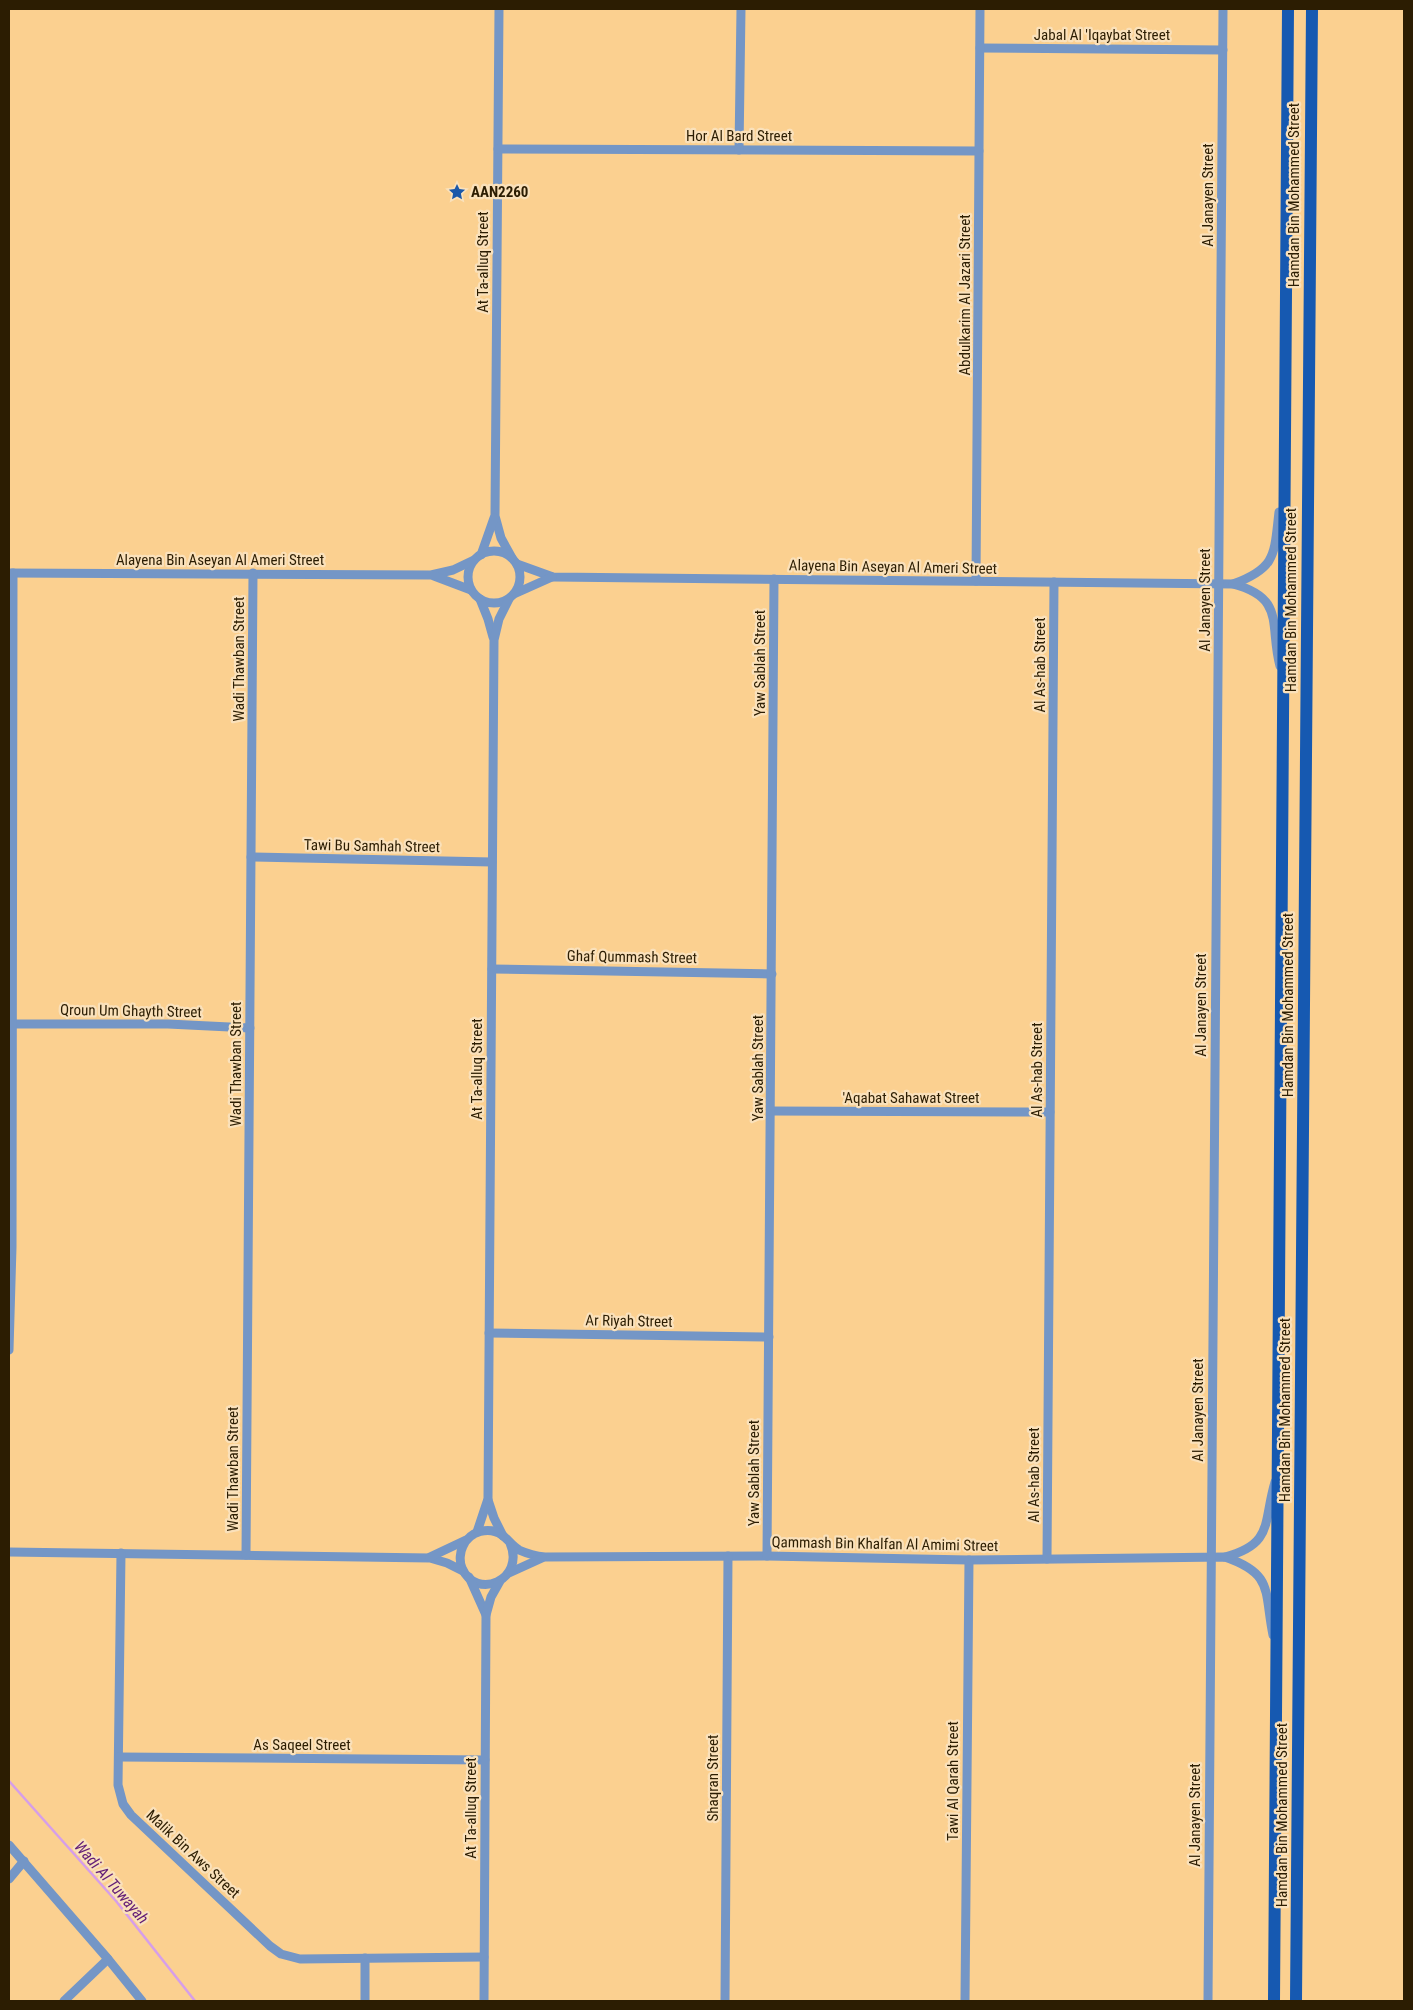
<svg xmlns="http://www.w3.org/2000/svg" width="1413" height="2010" font-family="'Roboto Condensed',sans-serif">
<style>
.lines{fill:none;stroke-linecap:round;stroke-linejoin:round}
.stream{stroke:#d69ee9;stroke-width:2.5}
.street{stroke:#7496c6;stroke-width:9}
.primary{stroke:#1659b1;stroke-width:12}
.labels{text-anchor:middle;stroke-width:4.5;stroke-linejoin:round;paint-order:stroke}
.street-label{font-size:15px;fill:#2c1d02;stroke:#fae1bb}
.poi-label{font-size:15px;font-weight:bold;fill:#2c1d02;stroke:#fae1bb;text-anchor:start}
.water-label{font-size:16px;font-style:italic;fill:#621d76;stroke:#fae1bb}
</style>
<rect width="100%" height="100%" fill="#fbd090"/>
<g class="lines">
<path class="stream" d="M 9,1781 L 116,1901 L 195,2001"/>
<g class="street">
<path d="M 499,9 L 495,516 L 501,538 L 512,558"/>
<path d="M 980,48 L 1223,50"/>
<path d="M 498,149 L 979,151"/>
<path d="M 739,150 L 741,9"/>
<circle cx="494" cy="577" r="26"/>
<path d="M 481,555 L 494,518"/>
<path d="M 517,564 L 553,577 L 1233,584 C 1286,598 1269,625 1280,666"/>
<path d="M 9,573 L 431,575 L 453,570 L 474,560"/>
<path d="M 434,576 L 471,590"/>
<path d="M 976,581 L 980,9"/>
<path d="M 1233,584 C 1277,568 1274,554 1279,512"/>
<path d="M 514,594 L 552,577"/>
<path d="M 480,599 L 488,619 L 493,637"/>
<path d="M 251,857 L 492,862"/>
<path d="M 492,969 L 772,974"/>
<path d="M 11,1024 L 168,1024 L 250,1028"/>
<path d="M 771,1111 L 1050,1112"/>
<path d="M 489,1333 L 769,1337"/>
<path d="M 9,1350 L 12,1247 L 13,573"/>
<path d="M 488,1500 L 494,1518 L 503,1536"/>
<path d="M 477,1532 L 488,1499 L 494,640 L 499,619 L 509,599"/>
<path d="M 510,1543 C 526,1580 476,1601 462,1568 C 459,1561 460,1552 463,1546 C 470,1531 489,1526 502,1535 C 509,1540 512,1546 519,1550 C 528,1554 536,1556 545,1557 L 767,1556 L 969,1560 L 1225,1557 C 1274,1574 1264,1591 1273,1635"/>
<path d="M 9,1552 L 430,1558 L 447,1563 L 463,1571"/>
<path d="M 121,1553 L 118,1785 L 123,1804 L 131,1815 L 270,1946 L 281,1954 L 300,1959 L 484,1957"/>
<path d="M 246,1555 L 253,573"/>
<path d="M 767,1556 L 774,579"/>
<path d="M 430,1557 L 466,1540"/>
<path d="M 1225,1557 C 1274,1544 1263,1522 1275,1482"/>
<path d="M 1047,1559 L 1054,582"/>
<path d="M 509,1573 L 542,1558"/>
<path d="M 469,1577 L 486,1615"/>
<path d="M 119,1757 L 485,1760"/>
<path d="M 9,1845 L 108,1959 L 142,2001"/>
<path d="M 9,1879 L 24,1861"/>
<path d="M 64,2001 L 108,1959"/>
<path d="M 365,2001 L 365,1958"/>
<path d="M 484,2001 L 486,1615 L 491,1597 L 500,1581"/>
<path d="M 725,2001 L 728,1556"/>
<path d="M 965,2001 L 969,1560"/>
<path d="M 1208,2001 L 1223,9"/>
</g>
<g class="primary">
<path d="M 1274,2001 L 1288,9"/>
<path d="M 1296,2001 L 1312,9"/>
</g>
</g>
<defs>
<g id="sight-bare" transform="scale(1.35)"><path d="M0-6L1.8-2.2L6-1.7L2.9 1.2L3.7 5.4L0 3.3L-3.7 5.4L-2.9 1.2L-6-1.7L-1.8-2.2Z" fill="#1b58a9" stroke="#fae1bb" stroke-width="2.5" paint-order="stroke"/></g>
</defs>
<g fill-rule="evenodd">
<use href="#sight-bare" x="457" y="192"/>
</g>
<g class="labels">
<g class="street-label">
<text x="1102" y="40">Jabal Al 'Iqaybat Street</text>
<text x="739" y="141">Hor Al Bard Street</text>
<text transform="translate(1208 195) rotate(-90)" y="5">Al Janayen Street</text>
<text transform="translate(1294 195) rotate(-90)" y="5">Hamdan Bin Mohammed Street</text>
<text transform="translate(483 262) rotate(-90)" y="5">At Ta-alluq Street</text>
<text transform="translate(965 295) rotate(-90)" y="5">Abdulkarim Al Jazari Street</text>
<text x="220" y="565">Alayena Bin Aseyan Al Ameri Street</text>
<text transform="translate(893 567) rotate(1)" y="5">Alayena Bin Aseyan Al Ameri Street</text>
<text transform="translate(1205 600) rotate(-90)" y="5">Al Janayen Street</text>
<text transform="translate(1291 600) rotate(-90)" y="5">Hamdan Bin Mohammed Street</text>
<text transform="translate(239 659) rotate(-90)" y="5">Wadi Thawban Street</text>
<text transform="translate(760 663) rotate(-90)" y="5">Yaw Sablah Street</text>
<text transform="translate(1040 665) rotate(-90)" y="5">Al As-hab Street</text>
<text transform="translate(372 846) rotate(1)" y="5">Tawi Bu Samhah Street</text>
<text transform="translate(632 957) rotate(1)" y="5">Ghaf Qummash Street</text>
<text transform="translate(1201 1005) rotate(-90)" y="5">Al Janayen Street</text>
<text transform="translate(1288 1005) rotate(-90)" y="5">Hamdan Bin Mohammed Street</text>
<text transform="translate(131 1011) rotate(1)" y="5">Qroun Um Ghayth Street</text>
<text transform="translate(236 1064) rotate(-90)" y="5">Wadi Thawban Street</text>
<text transform="translate(758 1068) rotate(-90)" y="5">Yaw Sablah Street</text>
<text transform="translate(477 1069) rotate(-90)" y="5">At Ta-alluq Street</text>
<text transform="translate(1037 1070) rotate(-90)" y="5">Al As-hab Street</text>
<text x="911" y="1103">'Aqabat Sahawat Street</text>
<text transform="translate(629 1321) rotate(1)" y="5">Ar Riyah Street</text>
<text transform="translate(1198 1410) rotate(-90)" y="5">Al Janayen Street</text>
<text transform="translate(1285 1410) rotate(-90)" y="5">Hamdan Bin Mohammed Street</text>
<text transform="translate(233 1469) rotate(-90)" y="5">Wadi Thawban Street</text>
<text transform="translate(754 1473) rotate(-90)" y="5">Yaw Sablah Street</text>
<text transform="translate(1034 1475) rotate(-90)" y="5">Al As-hab Street</text>
<text transform="translate(885 1544) rotate(1)" y="5">Qammash Bin Khalfan Al Amimi Street</text>
<text x="302" y="1750">As Saqeel Street</text>
<text transform="translate(713 1778) rotate(-90)" y="5">Shaqran Street</text>
<text transform="translate(953 1781) rotate(-90)" y="5">Tawi Al Qarah Street</text>
<text transform="translate(471 1808) rotate(-90)" y="5">At Ta-alluq Street</text>
<text transform="translate(1195 1815) rotate(-90)" y="5">Al Janayen Street</text>
<text transform="translate(1282 1815) rotate(-90)" y="5">Hamdan Bin Mohammed Street</text>
<text transform="translate(193 1854) rotate(43)" y="5">Malik Bin Aws Street</text>
</g>
<g class="poi-label">
<text x="471" y="197">AAN2260</text>
</g>
<g class="water-label">
<text transform="translate(112 1882) rotate(49)" y="6">Wadi Al Tuwayah</text>
</g>
</g>
<rect width="1413" height="2010" fill="none" stroke="#2c1d02" stroke-width="20"/>
</svg>
